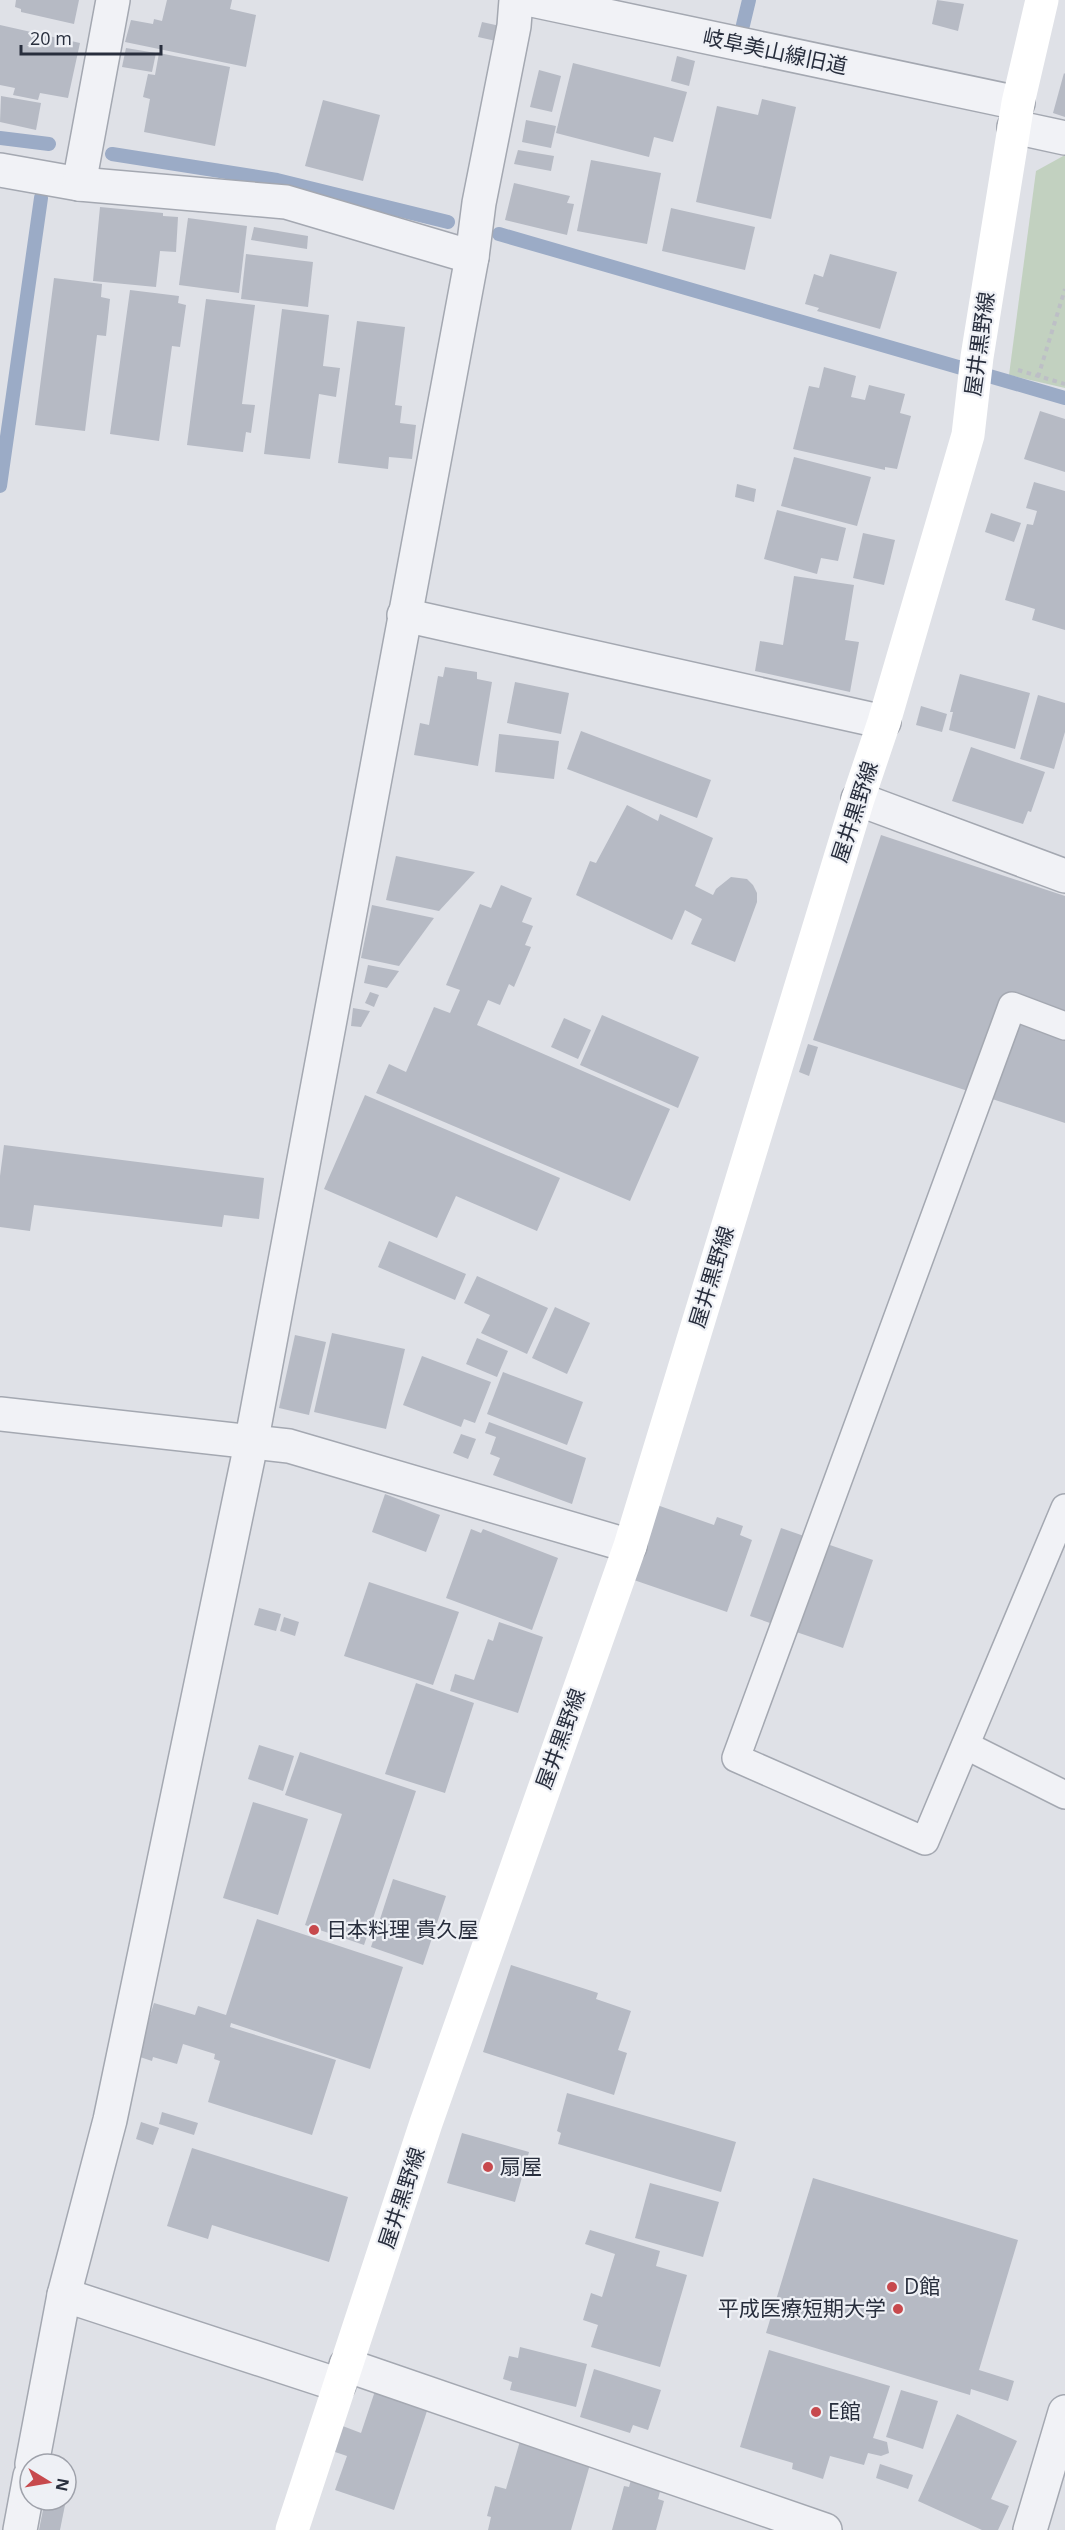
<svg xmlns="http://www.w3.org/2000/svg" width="1065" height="2530" font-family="'Open Sans','Noto Sans JP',sans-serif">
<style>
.green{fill:#c2d1c0}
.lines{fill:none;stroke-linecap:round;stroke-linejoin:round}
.stream{stroke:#9babc6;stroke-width:14}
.building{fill:#b6bac4}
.lane-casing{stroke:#a4a8b1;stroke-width:30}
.street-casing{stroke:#a4a8b1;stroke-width:36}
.path{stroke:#bdbfc6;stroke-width:4;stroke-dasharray:4.5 4.5;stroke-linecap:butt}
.lane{stroke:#f1f2f6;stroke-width:27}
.street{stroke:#f1f2f6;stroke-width:33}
.secondary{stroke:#fff;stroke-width:33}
.poi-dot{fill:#c7494d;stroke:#eef0f5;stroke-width:2}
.labels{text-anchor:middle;stroke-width:4.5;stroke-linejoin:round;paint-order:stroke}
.street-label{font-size:21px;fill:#282e3d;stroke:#eef0f5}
.poi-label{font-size:21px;fill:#282e3d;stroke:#eef0f5;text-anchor:start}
</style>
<rect width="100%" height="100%" fill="#dfe1e7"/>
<path class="green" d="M 1065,155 L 1065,388 L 1009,375 L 1036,171 Z"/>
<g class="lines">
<g class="stream">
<path d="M 743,25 L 749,0"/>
<path d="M 0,138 L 49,144"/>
<path d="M 112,154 L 277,180 L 448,222"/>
<path d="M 499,234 L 1065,398"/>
<path d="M 0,486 L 41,198"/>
</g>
</g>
<g class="building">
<path d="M 16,0 L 79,0 L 74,24 L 21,12 L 21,9 L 15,7 Z"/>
<path d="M 167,0 L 232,0 L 230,9 L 256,15 L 246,67 L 125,42 L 131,20 L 153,24 L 154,19 L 162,21 Z"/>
<path d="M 937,0 L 964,4 L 958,31 L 932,24 Z"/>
<path d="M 482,22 L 500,26 L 496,41 L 478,37 Z"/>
<path d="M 0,25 L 80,43 L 68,98 L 40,93 L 38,100 L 13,95 L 15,88 L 0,85 Z"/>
<path d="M 126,48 L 156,53 L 152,72 L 122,67 Z"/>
<path d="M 159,53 L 230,67 L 215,146 L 144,132 L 150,99 L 143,97 L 148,74 L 155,75 Z"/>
<path d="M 677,56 L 695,61 L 689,86 L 671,81 Z"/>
<path d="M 573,63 L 687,92 L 673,142 L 654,137 L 649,157 L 556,133 Z"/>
<path d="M 539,70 L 561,76 L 552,112 L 530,107 Z"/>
<path d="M 1064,73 L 1065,74 L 1065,117 L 1053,113 Z"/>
<path d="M 1,96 L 41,103 L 36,130 L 0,122 Z"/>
<path d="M 762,99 L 796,107 L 771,219 L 696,202 L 717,106 L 758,115 Z"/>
<path d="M 323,100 L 380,115 L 363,181 L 305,166 Z"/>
<path d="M 526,120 L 556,126 L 551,148 L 522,142 Z"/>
<path d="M 518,150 L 554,156 L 551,171 L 514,164 Z"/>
<path d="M 591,160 L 661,173 L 647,244 L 577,231 Z"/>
<path d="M 514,183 L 570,196 L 567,203 L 574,204 L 567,235 L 505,220 Z"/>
<path d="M 100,207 L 163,213 L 163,216 L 178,217 L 176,252 L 160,251 L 156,287 L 93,281 Z"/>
<path d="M 671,208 L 755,227 L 745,270 L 662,251 Z"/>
<path d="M 188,218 L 247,226 L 239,293 L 179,285 Z"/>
<path d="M 254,227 L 308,236 L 307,249 L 251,240 Z"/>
<path d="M 246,254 L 313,262 L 308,307 L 241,299 Z"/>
<path d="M 830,254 L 897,272 L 880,329 L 817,311 L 819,308 L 805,304 L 814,274 L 823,277 Z"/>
<path d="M 54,278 L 102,284 L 101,297 L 110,299 L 106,336 L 97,335 L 85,431 L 35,425 Z"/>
<path d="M 130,290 L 179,296 L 178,303 L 186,305 L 180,347 L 172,346 L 159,441 L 110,434 Z"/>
<path d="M 206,299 L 255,305 L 242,404 L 255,405 L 251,433 L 246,432 L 243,452 L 187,445 Z"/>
<path d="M 282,309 L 329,315 L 323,366 L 340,368 L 336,397 L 319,394 L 310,459 L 264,454 Z"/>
<path d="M 357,321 L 405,327 L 395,405 L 402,406 L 400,423 L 416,425 L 412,459 L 389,457 L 388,469 L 338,463 Z"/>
<path d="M 824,367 L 856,376 L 851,397 L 865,400 L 869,385 L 905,394 L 900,413 L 911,416 L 897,469 L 885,467 L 885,470 L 793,449 L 809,386 L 819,388 Z"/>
<path d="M 1040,411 L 1065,419 L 1065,472 L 1024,459 Z"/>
<path d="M 794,457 L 871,477 L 857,526 L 781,506 Z"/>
<path d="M 1034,482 L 1065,491 L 1065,630 L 1032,620 L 1035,609 L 1005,600 L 1027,524 L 1033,525 L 1037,511 L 1026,508 Z"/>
<path d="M 737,484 L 756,489 L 754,502 L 735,497 Z"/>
<path d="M 777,510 L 846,528 L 838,561 L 821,558 L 817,574 L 764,559 Z"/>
<path d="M 991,513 L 1021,523 L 1014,542 L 985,532 Z"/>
<path d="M 863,533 L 895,540 L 884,585 L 853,578 Z"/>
<path d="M 794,576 L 854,585 L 845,640 L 859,642 L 850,692 L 755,671 L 760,641 L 783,645 Z"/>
<path d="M 445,667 L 477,672 L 477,679 L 492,682 L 478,766 L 414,755 L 420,723 L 429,725 L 438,676 L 443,677 Z"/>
<path d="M 960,674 L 1030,693 L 1015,749 L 949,730 L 953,712 L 950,712 Z"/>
<path d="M 515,682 L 569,693 L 561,734 L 507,723 Z"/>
<path d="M 1038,695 L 1065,703 L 1065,732 L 1054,769 L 1020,759 Z"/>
<path d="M 921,706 L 947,714 L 942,732 L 916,725 Z"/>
<path d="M 581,731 L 711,780 L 697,818 L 567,769 Z"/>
<path d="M 499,734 L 559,741 L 554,779 L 495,772 Z"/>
<path d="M 971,747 L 1045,772 L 1031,812 L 1028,811 L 1023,824 L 952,801 Z"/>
<path d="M 627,805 L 658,821 L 660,814 L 713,838 L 695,886 L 713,895 L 716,889 L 731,877 L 747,879 L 753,885 L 757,893 L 757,902 L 735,962 L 691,944 L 702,919 L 685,910 L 672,940 L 576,895 L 590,861 L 596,863 Z"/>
<path d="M 881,835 L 1065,896 L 1065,1123 L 813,1040 Z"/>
<path d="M 396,856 L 475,872 L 439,911 L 386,900 Z"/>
<path d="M 501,885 L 532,898 L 522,922 L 533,926 L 525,945 L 531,947 L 514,987 L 509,984 L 500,1005 L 488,1000 L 477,1025 L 670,1109 L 630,1201 L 376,1093 L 389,1064 L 406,1072 L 434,1007 L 450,1013 L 460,990 L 446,985 L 480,904 L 491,908 Z"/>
<path d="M 372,905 L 434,918 L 399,966 L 361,958 Z"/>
<path d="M 368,965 L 399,971 L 387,988 L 364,983 Z"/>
<path d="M 370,992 L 379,995 L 374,1007 L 365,1003 Z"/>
<path d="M 353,1008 L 370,1011 L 361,1027 L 351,1026 Z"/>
<path d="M 602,1015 L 699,1057 L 678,1108 L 580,1065 Z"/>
<path d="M 564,1018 L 591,1030 L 578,1059 L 551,1047 Z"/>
<path d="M 808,1044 L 818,1047 L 809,1076 L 799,1072 Z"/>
<path d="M 365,1095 L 560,1178 L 537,1231 L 456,1196 L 437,1238 L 324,1189 Z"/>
<path d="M 4,1145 L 264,1178 L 259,1219 L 224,1215 L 222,1227 L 34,1205 L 30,1231 L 0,1227 L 0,1176 Z"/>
<path d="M 389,1241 L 466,1274 L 455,1300 L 378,1267 Z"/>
<path d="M 477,1276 L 548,1308 L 527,1354 L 481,1333 L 490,1315 L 464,1303 Z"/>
<path d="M 555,1307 L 590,1323 L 567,1374 L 532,1358 Z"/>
<path d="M 332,1333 L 405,1349 L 386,1429 L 314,1412 Z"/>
<path d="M 295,1335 L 326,1342 L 309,1415 L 279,1408 Z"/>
<path d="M 477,1338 L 508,1351 L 497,1377 L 466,1364 Z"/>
<path d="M 422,1356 L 491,1382 L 475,1423 L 464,1419 L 461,1427 L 403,1405 Z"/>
<path d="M 503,1372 L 583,1402 L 567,1445 L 487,1414 Z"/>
<path d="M 489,1422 L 586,1458 L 572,1504 L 493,1475 L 500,1458 L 490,1454 L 496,1437 L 485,1433 Z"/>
<path d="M 461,1434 L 476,1439 L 468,1459 L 453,1453 Z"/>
<path d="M 385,1494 L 440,1515 L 426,1552 L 372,1532 Z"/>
<path d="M 657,1505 L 714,1525 L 717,1517 L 743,1526 L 740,1535 L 752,1540 L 727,1612 L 631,1579 Z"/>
<path d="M 781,1528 L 873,1560 L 843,1648 L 750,1616 Z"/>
<path d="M 471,1529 L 481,1533 L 483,1529 L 558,1558 L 532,1630 L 446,1598 Z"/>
<path d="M 369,1582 L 459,1612 L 433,1685 L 344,1656 Z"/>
<path d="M 259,1608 L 281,1614 L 276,1631 L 254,1625 Z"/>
<path d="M 284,1617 L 299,1622 L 295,1636 L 280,1631 Z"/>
<path d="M 499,1622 L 543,1637 L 518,1713 L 450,1691 L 455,1674 L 474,1680 L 488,1639 L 493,1641 Z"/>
<path d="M 416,1683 L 474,1703 L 445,1793 L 385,1774 Z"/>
<path d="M 259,1745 L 294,1756 L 283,1791 L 248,1779 Z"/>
<path d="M 300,1752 L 416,1791 L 364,1945 L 305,1925 L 342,1814 L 285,1795 Z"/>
<path d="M 253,1802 L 308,1819 L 278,1915 L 223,1898 Z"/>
<path d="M 393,1879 L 446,1896 L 423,1965 L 371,1947 Z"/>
<path d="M 257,1919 L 403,1967 L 370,2069 L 231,2023 L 230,2027 L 336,2060 L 312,2135 L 208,2102 L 220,2061 L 214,2059 L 215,2054 L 183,2044 L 177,2064 L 153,2057 L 152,2061 L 137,2056 L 154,2003 L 195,2015 L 198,2006 L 226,2015 Z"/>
<path d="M 511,1965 L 598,1993 L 596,1999 L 631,2011 L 618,2050 L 627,2053 L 614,2095 L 483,2052 Z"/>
<path d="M 567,2093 L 736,2142 L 721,2192 L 558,2144 L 561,2133 L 557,2131 Z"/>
<path d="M 162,2112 L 198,2123 L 194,2135 L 159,2124 Z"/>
<path d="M 141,2122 L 159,2128 L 153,2145 L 136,2139 Z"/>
<path d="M 462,2133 L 529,2152 L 515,2202 L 447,2183 Z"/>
<path d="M 192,2148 L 348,2197 L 329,2262 L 212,2225 L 208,2239 L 167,2226 Z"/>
<path d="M 813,2178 L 1018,2240 L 979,2370 L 1014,2381 L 1008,2401 L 971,2389 L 970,2395 L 766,2333 Z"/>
<path d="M 650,2183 L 719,2202 L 703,2257 L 635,2238 Z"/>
<path d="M 590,2230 L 660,2251 L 656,2266 L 687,2275 L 660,2367 L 591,2347 L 598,2325 L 583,2320 L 591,2293 L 602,2297 L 615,2254 L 585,2244 Z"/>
<path d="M 520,2347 L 587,2364 L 576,2407 L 510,2390 L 512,2382 L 503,2379 L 509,2356 L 518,2358 Z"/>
<path d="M 769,2350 L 890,2386 L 873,2438 L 887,2442 L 889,2453 L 881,2456 L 868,2453 L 864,2465 L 830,2456 L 823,2479 L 792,2469 L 793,2463 L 740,2447 Z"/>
<path d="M 594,2369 L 661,2390 L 648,2430 L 633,2425 L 630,2433 L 580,2417 Z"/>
<path d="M 377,2385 L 430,2402 L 394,2510 L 335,2490 L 347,2456 L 332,2451 L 340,2425 L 361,2433 Z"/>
<path d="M 901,2390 L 938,2401 L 923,2449 L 886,2437 Z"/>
<path d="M 957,2414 L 1017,2441 L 991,2499 L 1009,2506 L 998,2530 L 982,2530 L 918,2501 Z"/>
<path d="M 520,2441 L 591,2461 L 571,2530 L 488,2530 L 491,2517 L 487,2516 L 495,2486 L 506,2489 Z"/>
<path d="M 880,2464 L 913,2475 L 908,2489 L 876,2478 Z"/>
<path d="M 632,2476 L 662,2484 L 658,2499 L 664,2501 L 656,2530 L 612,2530 L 624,2486 L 629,2487 Z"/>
<path d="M 45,2500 L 66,2500 L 60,2530 L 39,2530 Z"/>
</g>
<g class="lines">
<g class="lane-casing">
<g id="lane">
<path d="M 1065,1026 L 1012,1006 L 736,1758 L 925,1841 L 1065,1508"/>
<path d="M 967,1746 L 1065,1795"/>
</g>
</g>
<g class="street-casing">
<g id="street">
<path d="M 532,0 L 1018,103"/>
<path d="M 1014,127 L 1065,138"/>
<path d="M 0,170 L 79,184 L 286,202 L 472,257"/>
<path d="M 79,184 L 113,0"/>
<path d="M 404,615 L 884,722"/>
<path d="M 858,799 L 1065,876"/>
<path d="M 0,1414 L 289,1446 L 630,1546"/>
<path d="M 64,2295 L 339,2385"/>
<path d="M 346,2365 L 825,2530"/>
<path d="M 32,2464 L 64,2295 L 110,2120 L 251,1444 L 472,257 L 479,203 L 514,26 L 516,0"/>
<path d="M 20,2530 L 30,2476"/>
<path d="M 1030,2530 L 1065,2412"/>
</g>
</g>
<g class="path">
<path d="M 1018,370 L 1065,384"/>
<path d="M 1038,377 L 1065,289"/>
</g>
<use href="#lane" class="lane"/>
<use href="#street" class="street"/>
<path class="secondary" d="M 292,2530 L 426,2123 L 630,1546 L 858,799 L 884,722 L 968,435 L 977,357 L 1018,103 L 1042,0"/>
</g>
<g class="poi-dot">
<circle cx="314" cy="1930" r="6"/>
<circle cx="488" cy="2167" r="6"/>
<circle cx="892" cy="2287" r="6"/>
<circle cx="898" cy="2309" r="6"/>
<circle cx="816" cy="2412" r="6"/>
</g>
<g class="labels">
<g class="street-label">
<text transform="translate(775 52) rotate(12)" y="7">岐阜美山線旧道</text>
<text transform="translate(980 344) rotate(-82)" y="7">屋井黒野線</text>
<text transform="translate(855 812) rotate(-72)" y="7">屋井黒野線</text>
<text transform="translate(712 1277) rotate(-73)" y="7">屋井黒野線</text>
<text transform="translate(561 1739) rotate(-70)" y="7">屋井黒野線</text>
<text transform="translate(402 2198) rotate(-72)" y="7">屋井黒野線</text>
</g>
<g class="poi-label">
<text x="326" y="1937">日本料理 貴久屋</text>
<text x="500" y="2174">扇屋</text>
<text x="904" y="2294">D館</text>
<text x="886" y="2316" text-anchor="end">平成医療短期大学</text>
<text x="828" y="2419">E館</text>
</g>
</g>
<g transform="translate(48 2482) rotate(101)"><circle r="28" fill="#eef0f5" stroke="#9fa2ab" stroke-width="1.5"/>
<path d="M0-4.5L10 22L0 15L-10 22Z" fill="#c7494d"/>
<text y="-9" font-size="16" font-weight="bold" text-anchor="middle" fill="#282e3d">N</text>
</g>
<path d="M21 45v9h140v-9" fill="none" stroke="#282e3d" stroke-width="3"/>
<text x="30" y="45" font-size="18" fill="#282e3d" stroke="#eef0f5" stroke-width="4.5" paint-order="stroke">20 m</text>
</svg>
